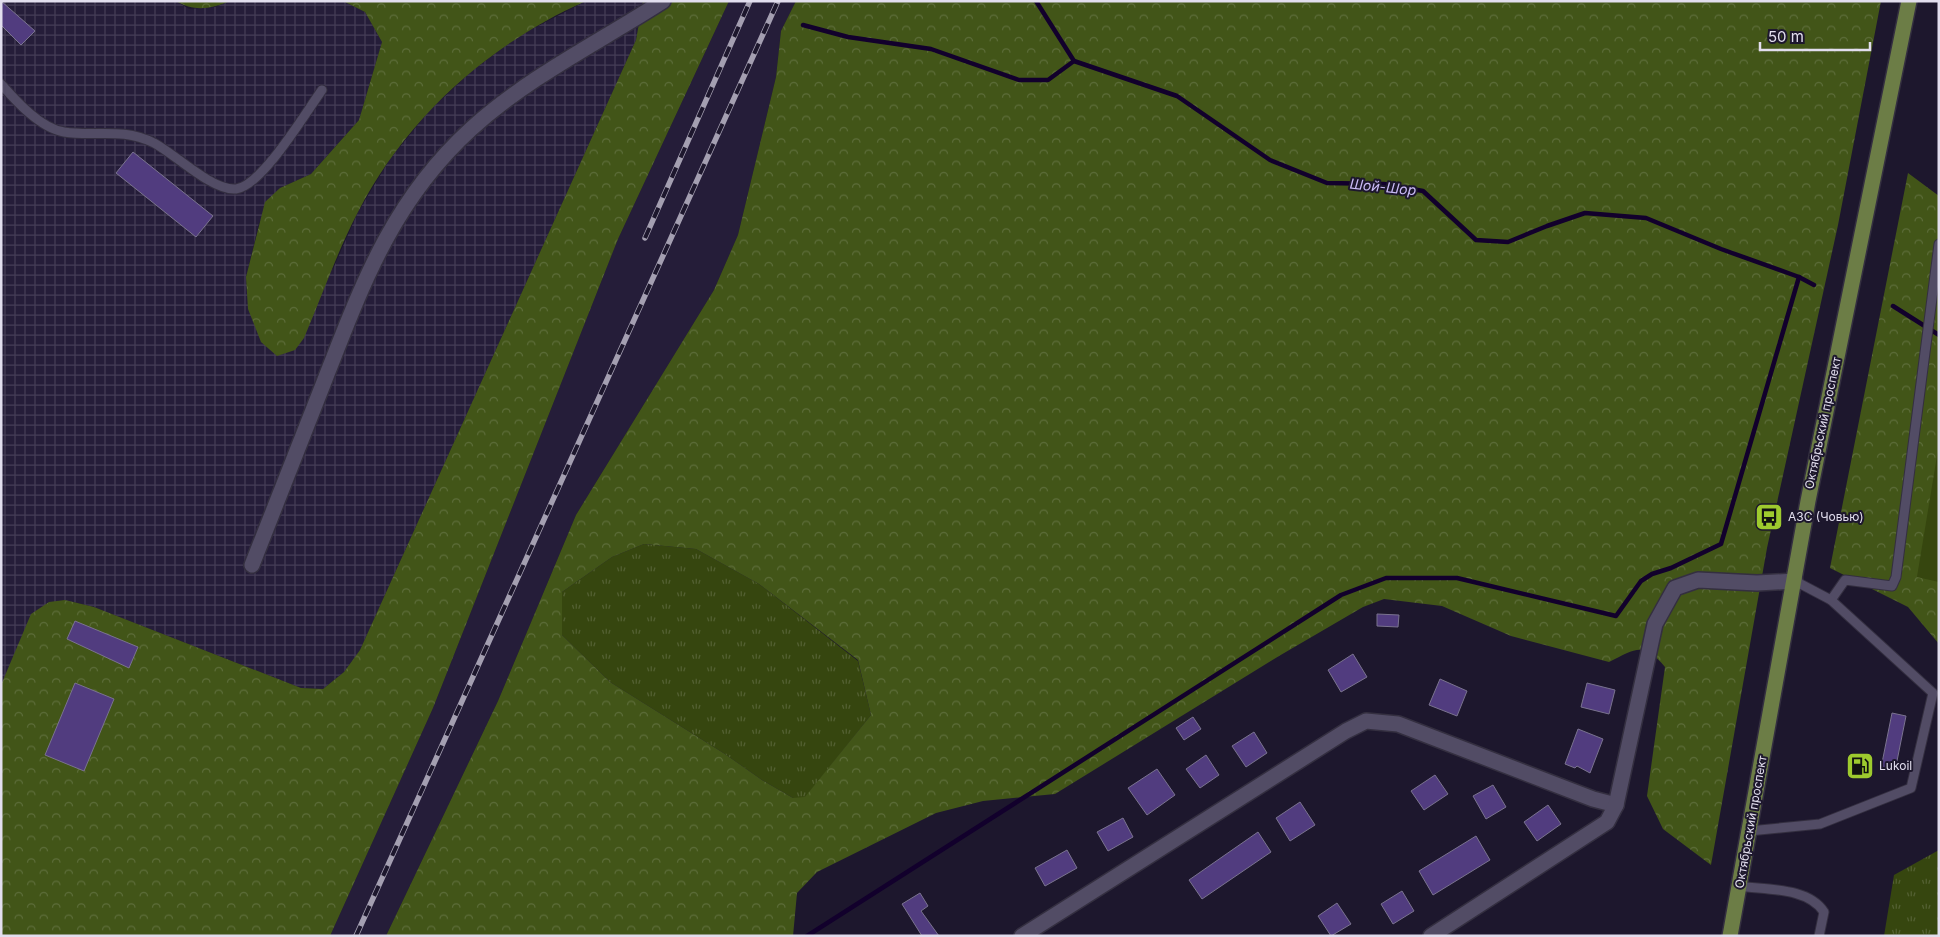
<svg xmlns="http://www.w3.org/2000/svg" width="1940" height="937" font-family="Inter,sans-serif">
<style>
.built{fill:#251d39}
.industrial{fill:url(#industrial-grid)}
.grass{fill:url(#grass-tufts)}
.forest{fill:url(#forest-crowns);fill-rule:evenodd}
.green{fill:#36460f}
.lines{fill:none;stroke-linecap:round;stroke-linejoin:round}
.stream{stroke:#12002c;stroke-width:4.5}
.building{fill:#513c7f;stroke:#7a738f}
.lane-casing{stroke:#342f40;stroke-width:11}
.street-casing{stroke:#342f40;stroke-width:18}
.primary-casing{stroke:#342f40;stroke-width:18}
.lane{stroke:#524c65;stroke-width:9}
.street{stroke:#524c65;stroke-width:15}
.primary{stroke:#6c7d46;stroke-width:15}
.rail-casing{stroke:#a49fb1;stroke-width:5.5}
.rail{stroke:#1d172d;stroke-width:4;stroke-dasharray:11;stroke-linecap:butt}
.labels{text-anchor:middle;stroke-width:4;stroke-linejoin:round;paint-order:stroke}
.street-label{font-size:12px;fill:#e2deee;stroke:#1d172d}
.poi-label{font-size:12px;fill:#e2deee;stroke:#1d172d;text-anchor:start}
.water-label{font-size:14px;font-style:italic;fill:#c9baf5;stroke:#1d172d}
</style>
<defs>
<pattern id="industrial-grid" width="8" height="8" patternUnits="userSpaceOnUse" patternTransform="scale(1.25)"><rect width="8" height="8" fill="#251d39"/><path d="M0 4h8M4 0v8" fill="none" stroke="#443d56"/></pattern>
<pattern id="grass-tufts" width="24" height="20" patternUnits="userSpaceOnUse" patternTransform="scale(1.25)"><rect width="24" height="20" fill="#36460f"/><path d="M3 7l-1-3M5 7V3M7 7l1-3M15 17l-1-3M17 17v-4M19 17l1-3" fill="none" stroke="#536032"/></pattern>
<pattern id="forest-crowns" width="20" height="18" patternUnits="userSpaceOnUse" patternTransform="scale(1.25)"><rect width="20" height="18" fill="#425518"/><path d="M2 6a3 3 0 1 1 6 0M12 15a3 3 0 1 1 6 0" fill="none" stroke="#5d6d3a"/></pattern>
</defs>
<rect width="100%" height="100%" fill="#1d172d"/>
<path class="built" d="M 729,1 L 796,1 L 781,31 L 776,77 L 738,235 L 714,290 L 576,515 L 498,701 L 386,936 L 330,936 L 433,708 L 618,239 Z"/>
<path class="industrial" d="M 1,1 L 176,1 L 189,9 L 215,7 L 230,1 L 343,1 L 365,12 L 382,42 L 359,120 L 311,174 L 280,188 L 259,223 L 246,277 L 333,269 L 358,212 L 390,159 L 429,111 L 473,70 L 519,36 L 586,1 L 643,1 L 636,40 L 360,650 L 344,672 L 323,689 L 301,688 L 94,607 L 65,600 L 1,685 Z"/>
<g class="grass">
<path d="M 644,544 L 696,549 L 759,584 L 858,661 L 871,715 L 805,798 L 793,798 L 762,780 L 725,754 L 610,682 L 562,635 L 562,592 L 612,557 Z"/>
<path d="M 1939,850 L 1939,936 L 1884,936 L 1894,875 Z"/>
</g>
<g class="forest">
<path d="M 176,1 L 230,1 C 211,9 194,12 176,1 Z"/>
<path d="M 343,1 L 586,1 C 489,44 407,117 358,212 C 337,252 322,296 304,338 L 295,350 L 277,356 L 261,342 L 248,309 L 246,277 L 265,202 L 280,188 L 311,174 L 359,120 L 382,42 L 365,12 Z"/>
<path d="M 643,1 L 729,1 L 618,239 L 433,708 L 330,936 L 1,936 L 1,685 L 31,614 L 49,602 L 65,600 L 94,607 L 301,688 L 323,689 L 344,672 L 360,650 L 636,40 Z"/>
<path d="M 796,1 L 1881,1 L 1838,225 L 1767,548 L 1711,865 L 1663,829 L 1647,796 L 1665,667 C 1643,641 1636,649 1609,662 L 1511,636 L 1442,606 L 1384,599 L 1363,607 L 1279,656 L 1055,794 L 983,801 L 936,813 L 817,872 L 797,893 L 793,936 L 386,936 L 498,701 L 576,515 L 714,290 L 738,235 L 776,77 L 781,31 ZM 644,544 L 696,549 L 759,584 L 858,660 L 871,715 L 805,797 L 793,798 L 762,780 L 725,754 L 610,682 L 562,635 L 562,592 L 612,557 Z"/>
<path d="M 1908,173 L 1939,196 L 1939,644 L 1908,607 L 1830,568 Z"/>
</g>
<path class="green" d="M 1939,444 L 1939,582 L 1917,577 Z"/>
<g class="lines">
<g class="stream">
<path d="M 1036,1 L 1074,61 L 1177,96 L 1270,160 L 1327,183 L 1384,184 L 1423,191 L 1476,240 L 1508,242 L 1547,226 L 1585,213 L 1646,218 L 1721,249 L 1799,277 L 1814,285"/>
<path d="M 803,25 L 848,37 L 931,49 L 1019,80 L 1048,80 L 1074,61"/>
<path d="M 1893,306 L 1939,335"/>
<path d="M 807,936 L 1341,595 L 1386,578 L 1457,578 L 1616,616 L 1641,581 L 1652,574 L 1671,568 L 1721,544 L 1799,277"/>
</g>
</g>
<g class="building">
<path d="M 1,1 L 35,31 L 21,45 L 1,25 Z"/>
<path d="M 133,152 L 213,216 L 196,237 L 116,173 Z"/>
<path d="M 1377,614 L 1399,615 L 1398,627 L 1377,626 Z"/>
<path d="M 75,621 L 138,647 L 129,668 L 67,639 Z"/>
<path d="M 1353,654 L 1367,677 L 1341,692 L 1328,670 Z"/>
<path d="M 1440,679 L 1467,691 L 1457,716 L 1429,705 Z"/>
<path d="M 75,683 L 114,699 L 84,771 L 45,755 Z"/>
<path d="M 1587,683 L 1615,690 L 1609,714 L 1581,707 Z"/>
<path d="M 1892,713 L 1906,716 L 1895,771 L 1881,768 Z"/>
<path d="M 1193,717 L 1201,729 L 1184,740 L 1176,728 Z"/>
<path d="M 1578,729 L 1603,739 L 1590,773 L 1577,766 L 1575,768 L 1565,764 Z"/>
<path d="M 1254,732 L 1267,753 L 1246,767 L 1232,746 Z"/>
<path d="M 1206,755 L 1219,775 L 1200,788 L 1186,769 Z"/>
<path d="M 1157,769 L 1175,795 L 1147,815 L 1128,788 Z"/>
<path d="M 1435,775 L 1448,794 L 1424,810 L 1411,791 Z"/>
<path d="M 1493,785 L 1506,807 L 1486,819 L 1473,796 Z"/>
<path d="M 1300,802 L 1315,825 L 1290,841 L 1276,818 Z"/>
<path d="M 1548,805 L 1561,824 L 1537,841 L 1524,822 Z"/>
<path d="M 1123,818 L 1133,837 L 1108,851 L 1097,832 Z"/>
<path d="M 1258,832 L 1271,852 L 1202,899 L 1189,880 Z"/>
<path d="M 1476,836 L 1490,860 L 1433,895 L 1419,871 Z"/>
<path d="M 1067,850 L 1077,868 L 1045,886 L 1035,868 Z"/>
<path d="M 1402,891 L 1414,911 L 1393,924 L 1381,904 Z"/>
<path d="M 920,893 L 928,906 L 921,911 L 939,936 L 922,936 L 902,904 Z"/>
<path d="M 1337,903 L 1351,924 L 1331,936 L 1318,916 Z"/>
</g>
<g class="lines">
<g class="lane-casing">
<g id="lane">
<path d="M 1,84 C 16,101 40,128 64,132 C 96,137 121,127 154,143 C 175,154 212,191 236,189 C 262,186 306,112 322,90"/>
<path d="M 1831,600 L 1845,580 L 1892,586 L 1896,577 L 1939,244"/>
<path d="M 1749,831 L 1820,824 L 1911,788 L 1933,693 L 1831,600 L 1795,581"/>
<path d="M 1739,886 C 1766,890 1808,887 1824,912 L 1819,936"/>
</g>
</g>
<g class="street-casing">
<g id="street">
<path d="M 252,565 C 276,504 300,443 324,382 C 362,285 392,201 471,129 C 528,77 598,43 663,1"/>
<path d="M 1022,936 L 1346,731 L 1366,721 L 1398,724 L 1593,799 L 1616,805"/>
<path d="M 1431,936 L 1607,822 L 1616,805 L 1655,624 L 1675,588 L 1698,580 L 1757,583 L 1795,581"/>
</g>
</g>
<g class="primary-casing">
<path id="primary" d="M 1730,936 L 1808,501 L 1909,1"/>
</g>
<use href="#lane" class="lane"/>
<use href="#street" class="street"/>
<use href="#primary" class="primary"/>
<g class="rail-casing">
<g id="rail">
<path d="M 645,238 L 750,1"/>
<path d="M 356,936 L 778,1"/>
</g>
</g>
<use href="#rail" class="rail"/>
</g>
<defs>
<g id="bus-square" transform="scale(1.4375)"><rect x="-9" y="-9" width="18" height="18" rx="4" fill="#9eca2e" stroke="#1d172d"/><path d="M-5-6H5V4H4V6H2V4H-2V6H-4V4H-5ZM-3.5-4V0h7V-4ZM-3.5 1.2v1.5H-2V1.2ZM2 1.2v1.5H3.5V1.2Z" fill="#111"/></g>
<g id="fuel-square" transform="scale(1.4375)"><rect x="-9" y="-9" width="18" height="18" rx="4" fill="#9eca2e" stroke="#1d172d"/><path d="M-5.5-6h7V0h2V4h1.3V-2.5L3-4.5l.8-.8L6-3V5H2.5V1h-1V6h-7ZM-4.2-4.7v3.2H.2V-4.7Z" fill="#111"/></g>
</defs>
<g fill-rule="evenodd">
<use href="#bus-square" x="1769" y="517"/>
<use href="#fuel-square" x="1860" y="766"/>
</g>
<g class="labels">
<g class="street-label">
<text transform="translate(1823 423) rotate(-78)" y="4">Октябрьский проспект</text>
<text transform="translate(1751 822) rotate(-80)" y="4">Октябрьский проспект</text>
</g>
<g class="poi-label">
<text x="1788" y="521">АЗС (Човью)</text>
<text x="1879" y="770">Lukoil</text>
</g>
<g class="water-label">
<text transform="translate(1383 187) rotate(6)" y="5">Шой-Шор</text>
</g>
</g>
<rect width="1940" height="937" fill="none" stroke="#e2deee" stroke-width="5"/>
<path d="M1760 42v8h110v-8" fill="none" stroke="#e2deee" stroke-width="2.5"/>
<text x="1768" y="42" font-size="15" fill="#e2deee" stroke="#1d172d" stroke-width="4" paint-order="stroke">50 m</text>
</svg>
